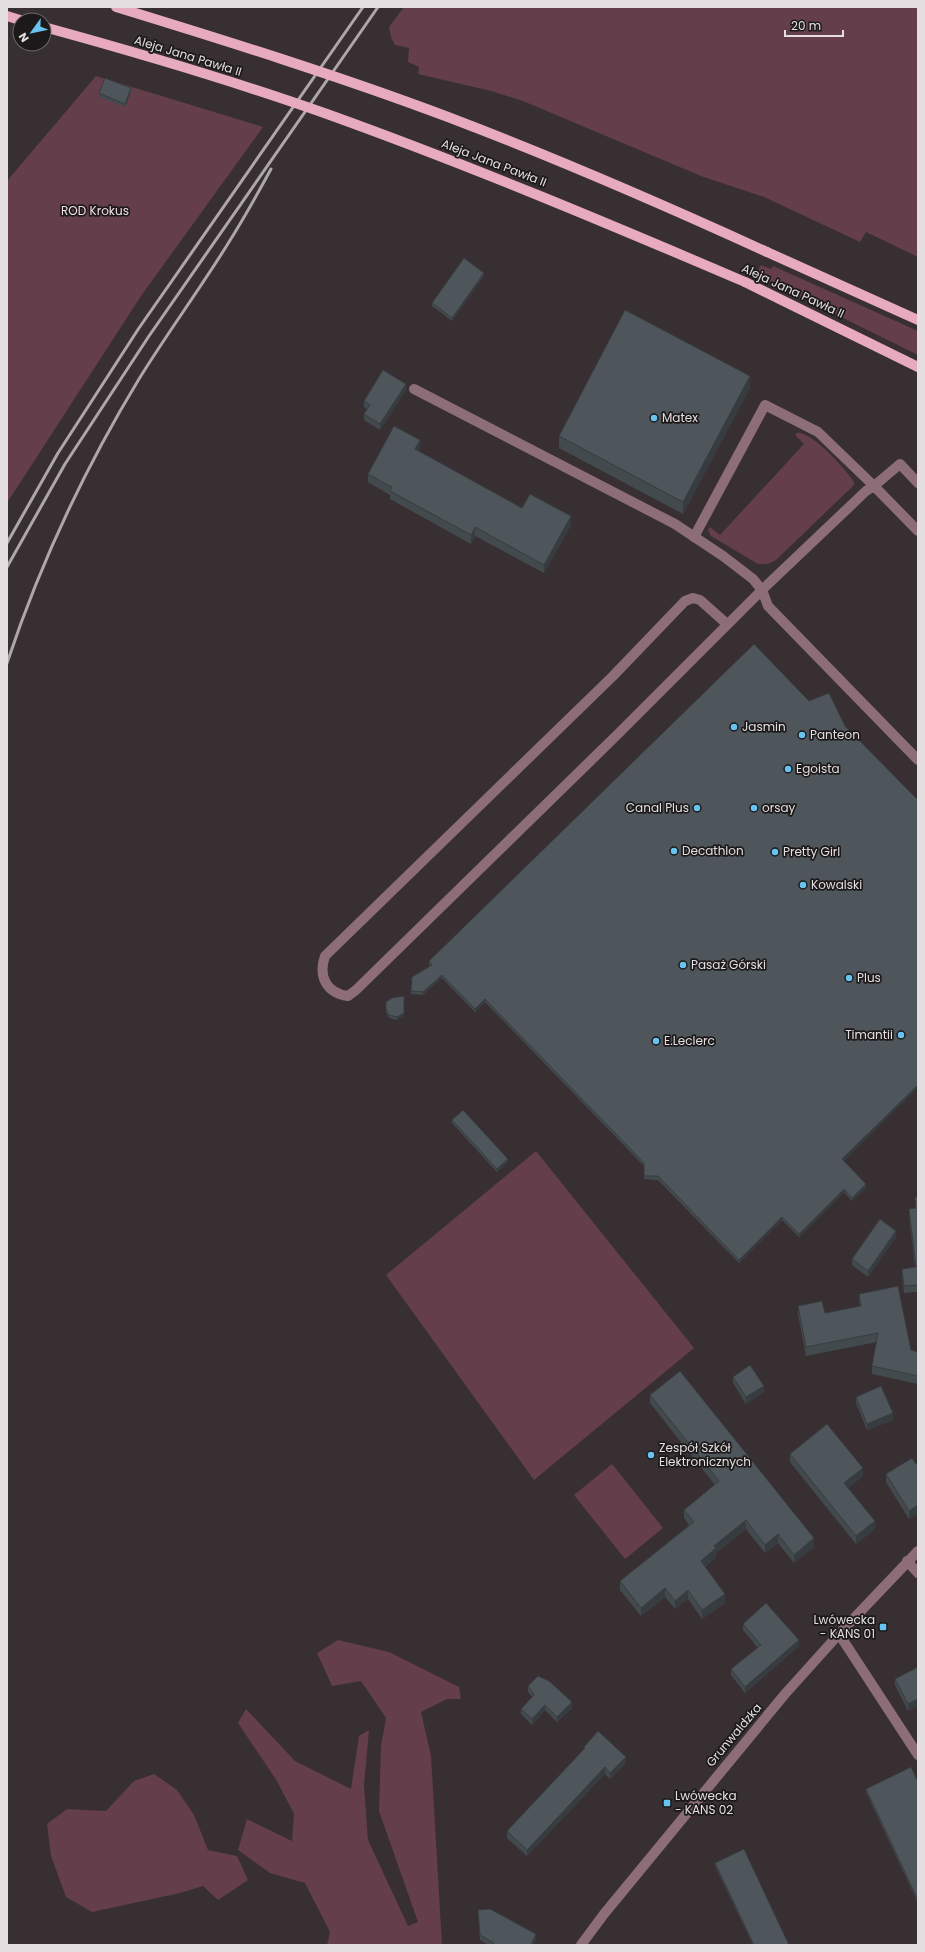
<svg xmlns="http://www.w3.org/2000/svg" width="925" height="1952" font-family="Poppins,sans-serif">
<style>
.green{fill:#643e4b}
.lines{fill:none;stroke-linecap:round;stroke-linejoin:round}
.minor{stroke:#8d6e78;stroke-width:10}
.major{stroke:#e7aabe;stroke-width:10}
.rail{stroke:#aea7a9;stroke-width:3}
.major-bridge{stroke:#e7aabe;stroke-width:10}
.wall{fill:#434a4e}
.shaded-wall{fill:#373c40}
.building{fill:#4e565b;stroke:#373c40}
.poi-dot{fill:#69c3f1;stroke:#1c191a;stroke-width:1.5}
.labels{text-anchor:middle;stroke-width:3.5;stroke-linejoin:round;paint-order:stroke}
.street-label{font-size:12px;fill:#e4dee0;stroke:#1c191a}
.park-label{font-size:12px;fill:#f2dde3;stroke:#1c191a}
.poi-label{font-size:12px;fill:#e4dee0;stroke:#1c191a;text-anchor:start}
</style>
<rect width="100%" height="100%" fill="#382f32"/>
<g class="green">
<path d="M 404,7 L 918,7 L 918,257 L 866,232 L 860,242 L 764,197 L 701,176 L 523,101 L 491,91 L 418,74 L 419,67 L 408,62 L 409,48 L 395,45 L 391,37 L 389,27 Z"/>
<path d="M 96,76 L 263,127 L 141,296 L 7,503 L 7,181 Z"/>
<path d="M 761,265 L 771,269 L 773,266 L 918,331 L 918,355 L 764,279 L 765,277 L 757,273 Z"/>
<path d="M 797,433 C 811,430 847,471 854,482 L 854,485 L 776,560 L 768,564 L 758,564 L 711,536 L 708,530 L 710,527 L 720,535 L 804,444 L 795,435 Z"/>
<path d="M 536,1151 L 694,1348 L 534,1480 L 386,1275 Z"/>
<path d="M 612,1464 L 663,1528 L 625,1559 L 574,1495 Z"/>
<path d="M 338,1640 L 389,1652 L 459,1687 L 461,1699 L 447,1699 L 421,1712 L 431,1756 L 442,1945 L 327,1945 L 330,1932 L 305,1883 L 270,1873 L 238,1850 L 247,1819 L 292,1841 L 294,1814 L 277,1781 L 238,1723 L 246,1709 L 295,1761 L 351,1789 L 359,1736 L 369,1730 L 364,1785 L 368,1840 L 408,1926 L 418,1922 L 379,1811 L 381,1746 L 386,1718 L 361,1681 L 332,1686 L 317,1653 Z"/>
<path d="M 154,1774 L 177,1790 L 194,1815 L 208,1850 L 237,1856 L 248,1880 L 218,1900 L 203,1886 L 180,1893 L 92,1912 L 66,1897 L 51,1856 L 47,1824 L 67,1809 L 106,1811 L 134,1781 Z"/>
</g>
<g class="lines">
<g class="minor">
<path d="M 414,389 L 675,524 L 723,556 L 753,579 L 762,590 L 768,606 L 918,760"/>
<path d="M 694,537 L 765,405 L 818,432 L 874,486 L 900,464 L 918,483"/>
<path d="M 727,624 L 700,600 L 693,598 L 685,601 L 613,676 L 325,956 C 318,976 326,993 348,996 L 356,990 L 619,733 L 762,590 L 866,491 L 874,486 L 918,531"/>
<path d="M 907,1561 L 918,1573"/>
<path d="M 839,1634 L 918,1755"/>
<path d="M 581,1945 L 604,1914 L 785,1694 L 839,1634 L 918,1551"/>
</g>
<g class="major">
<path d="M 7,16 L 20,20"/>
<path d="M 767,252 L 918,320"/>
<path d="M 745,282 L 918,367"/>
</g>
<g class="rail">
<path d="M 7,543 L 58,453 L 139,328 L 363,7"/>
<path d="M 7,567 L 65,464 L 149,336 L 378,7"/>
<path d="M 7,663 C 40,564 85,468 139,379 C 168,332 200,289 229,242 C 244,218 258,193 271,169"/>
</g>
<g class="major-bridge">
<path d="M 116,7 C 227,41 339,76 448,117 C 556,158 662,204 767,252"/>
<path d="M 44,27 C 139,53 234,81 327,114 C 469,165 607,223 745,282"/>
</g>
</g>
<g class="wall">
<path d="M 131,91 L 125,107 L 99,97 L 99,93 Z"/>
<path d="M 484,276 L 452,321 L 432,306 L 432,303 Z"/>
<path d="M 750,388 L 683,514 L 559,448 L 559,436 Z"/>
<path d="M 406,390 L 380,430 L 364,420 L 364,414 L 367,409 L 364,407 L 364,401 Z"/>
<path d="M 420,448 L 419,451 L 522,508 L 571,525 L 544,573 L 475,536 L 471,544 L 390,499 L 390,495 L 368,482 L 368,474 Z"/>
<path d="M 429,961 L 843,1161 L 866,1188 L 852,1201 L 844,1192 L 799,1237 L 782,1220 L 739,1263 L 658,1180 L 644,1179 L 644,1166 L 485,1002 L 475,1012 L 442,978 L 423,995 L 411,994 L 412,977 L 430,966 L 429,964 Z"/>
<path d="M 386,1009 L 404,1016 L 397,1020 L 389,1018 L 386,1012 Z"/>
<path d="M 452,1120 L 508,1162 L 497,1172 L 452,1123 Z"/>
<path d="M 915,1197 L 918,1197 L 918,1292 L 904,1293 L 902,1276 L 902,1269 L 915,1267 L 909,1216 L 909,1209 L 915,1208 Z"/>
<path d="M 896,1237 L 868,1277 L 852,1265 L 852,1259 Z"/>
<path d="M 859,1294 L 911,1350 L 918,1352 L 918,1384 L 872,1374 L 872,1366 L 877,1342 L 806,1356 L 798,1314 L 798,1306 L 825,1313 L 860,1306 L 859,1302 Z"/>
<path d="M 733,1377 L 764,1392 L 746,1404 L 733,1383 Z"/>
<path d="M 650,1395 L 814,1547 L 794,1563 L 778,1543 L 765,1553 L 746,1529 L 716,1553 L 716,1557 L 705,1567 L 725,1603 L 702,1619 L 688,1599 L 675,1609 L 665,1597 L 641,1616 L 620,1590 L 620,1581 L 689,1525 L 684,1518 L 684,1510 L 715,1485 L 650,1403 Z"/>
<path d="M 856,1397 L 893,1420 L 867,1430 L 856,1403 Z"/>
<path d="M 790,1454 L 863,1476 L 848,1488 L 875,1529 L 856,1544 L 790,1462 Z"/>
<path d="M 918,1462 L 918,1514 L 909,1519 L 886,1482 L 886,1474 L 916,1464 Z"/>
<path d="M 743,1624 L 799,1646 L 745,1693 L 731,1675 L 731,1669 L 758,1648 L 743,1630 Z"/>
<path d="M 918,1667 L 918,1706 L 908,1711 L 895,1685 L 895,1679 Z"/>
<path d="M 528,1686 L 572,1708 L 557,1722 L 545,1710 L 532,1725 L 521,1714 L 521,1709 L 532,1697 L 528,1692 Z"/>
<path d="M 584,1747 L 626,1763 L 610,1779 L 605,1774 L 527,1856 L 507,1838 L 507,1831 L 584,1750 Z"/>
<path d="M 918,1782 L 918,1903 L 866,1792 L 866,1789 Z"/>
<path d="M 715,1863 L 789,1945 L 753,1945 L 715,1866 Z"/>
<path d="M 478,1910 L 536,1940 L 533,1945 L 488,1945 L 480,1940 Z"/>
</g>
<g class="shaded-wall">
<path d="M 131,88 L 131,91 L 125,107 L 125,104 Z"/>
<path d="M 484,273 L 484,276 L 452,321 L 452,318 Z"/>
<path d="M 750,376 L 750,388 L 683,514 L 683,502 Z"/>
<path d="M 406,384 L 406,390 L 380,430 L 380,424 Z"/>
<path d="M 420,440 L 420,448 L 415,457 L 415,449 Z"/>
<path d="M 571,516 L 571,525 L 544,573 L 544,565 Z"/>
<path d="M 475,527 L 475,536 L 471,544 L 471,535 Z"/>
<path d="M 442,975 L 442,978 L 423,995 L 423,992 Z"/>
<path d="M 404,996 L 404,1016 L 397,1020 L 397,1017 Z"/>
<path d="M 485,999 L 485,1002 L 475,1012 L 475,1009 Z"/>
<path d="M 918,1085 L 918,1088 L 842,1163 L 842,1159 Z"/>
<path d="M 508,1159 L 508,1162 L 497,1172 L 497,1169 Z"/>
<path d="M 866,1184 L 866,1188 L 852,1201 L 852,1198 Z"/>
<path d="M 844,1189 L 844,1192 L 799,1237 L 799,1234 Z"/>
<path d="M 782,1217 L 782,1220 L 739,1263 L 739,1260 Z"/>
<path d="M 896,1231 L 896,1237 L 868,1277 L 868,1271 Z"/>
<path d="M 764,1386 L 764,1392 L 746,1404 L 746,1397 Z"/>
<path d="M 893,1413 L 893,1420 L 867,1430 L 867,1424 Z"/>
<path d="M 863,1468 L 863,1476 L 844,1491 L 844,1483 Z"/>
<path d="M 918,1505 L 918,1514 L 909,1519 L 909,1511 Z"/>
<path d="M 746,1520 L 746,1529 L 716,1553 L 716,1557 L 701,1570 L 701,1561 L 714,1546 Z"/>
<path d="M 875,1521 L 875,1529 L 856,1544 L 856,1536 Z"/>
<path d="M 778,1534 L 778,1543 L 765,1553 L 765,1545 Z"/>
<path d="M 814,1538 L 814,1547 L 794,1563 L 794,1555 Z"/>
<path d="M 665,1588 L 665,1597 L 641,1616 L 641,1608 Z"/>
<path d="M 688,1590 L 688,1599 L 675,1609 L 675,1601 Z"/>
<path d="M 725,1594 L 725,1603 L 702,1619 L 702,1610 Z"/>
<path d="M 799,1640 L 799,1646 L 745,1693 L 745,1687 Z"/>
<path d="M 918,1699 L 918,1706 L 908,1711 L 908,1704 Z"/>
<path d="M 572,1702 L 572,1708 L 557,1722 L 557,1717 Z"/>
<path d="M 545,1705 L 545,1710 L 532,1725 L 532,1719 Z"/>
<path d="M 626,1757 L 626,1763 L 610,1779 L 610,1773 Z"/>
<path d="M 605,1767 L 605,1774 L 527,1856 L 527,1850 Z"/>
<path d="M 536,1934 L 536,1940 L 533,1945 L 531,1945 Z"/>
</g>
<g class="building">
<path d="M 105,78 L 131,88 L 125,104 L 99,93 Z"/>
<path d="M 464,258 L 484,273 L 452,318 L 432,303 Z"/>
<path d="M 625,310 L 750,376 L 683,502 L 559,436 Z"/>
<path d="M 383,370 L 406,384 L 380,424 L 364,414 L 370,405 L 364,401 Z"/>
<path d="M 394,426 L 420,440 L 415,449 L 522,508 L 530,494 L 571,516 L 544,565 L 475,527 L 471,535 L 390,491 L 392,487 L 368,474 Z"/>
<path d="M 754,644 L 809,701 L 829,693 L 845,726 L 918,800 L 918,1085 L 842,1159 L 866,1184 L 852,1198 L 844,1189 L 799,1234 L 782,1217 L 739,1260 L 658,1176 L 644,1176 L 644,1163 L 485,999 L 475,1009 L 442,975 L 423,992 L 411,991 L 412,977 L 432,965 L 429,961 Z"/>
<path d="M 404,996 L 404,1013 L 397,1017 L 389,1015 L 386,1009 L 386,1002 L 392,998 Z"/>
<path d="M 463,1110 L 508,1159 L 497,1169 L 452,1120 Z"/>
<path d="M 915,1197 L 918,1197 L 918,1285 L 904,1286 L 902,1269 L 916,1267 L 909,1209 L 916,1208 Z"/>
<path d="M 880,1219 L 896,1231 L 868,1271 L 852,1259 Z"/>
<path d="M 898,1286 L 911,1350 L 918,1352 L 918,1376 L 872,1366 L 878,1333 L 806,1347 L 798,1306 L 822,1301 L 825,1313 L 861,1306 L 859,1294 Z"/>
<path d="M 750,1365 L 764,1386 L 746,1397 L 733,1377 Z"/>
<path d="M 680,1371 L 814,1538 L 794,1555 L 778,1534 L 765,1545 L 746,1520 L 714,1546 L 716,1548 L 701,1561 L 725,1594 L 702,1610 L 688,1590 L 675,1601 L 665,1588 L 641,1608 L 620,1581 L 694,1522 L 684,1510 L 719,1481 L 650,1395 Z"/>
<path d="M 881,1386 L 893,1413 L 867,1424 L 856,1397 Z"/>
<path d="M 827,1424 L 863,1468 L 844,1483 L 875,1521 L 856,1536 L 790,1454 Z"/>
<path d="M 912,1458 L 916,1464 L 918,1462 L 918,1505 L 909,1511 L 886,1474 Z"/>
<path d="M 766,1603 L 799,1640 L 745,1687 L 731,1669 L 761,1645 L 743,1624 Z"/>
<path d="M 918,1667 L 918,1699 L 908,1704 L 895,1679 Z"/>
<path d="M 538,1676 L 549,1681 L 572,1702 L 557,1717 L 545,1705 L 532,1719 L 521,1709 L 534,1695 L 528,1686 Z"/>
<path d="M 598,1731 L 626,1757 L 610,1773 L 605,1767 L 527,1850 L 507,1831 L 585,1748 L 584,1747 Z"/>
<path d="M 911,1767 L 918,1782 L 918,1900 L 866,1789 Z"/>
<path d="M 744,1849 L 789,1945 L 754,1945 L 715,1863 Z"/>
<path d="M 490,1909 L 536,1934 L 531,1945 L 494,1945 L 493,1944 L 494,1943 L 480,1935 L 478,1910 Z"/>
</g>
<g class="poi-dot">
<circle cx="654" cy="418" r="4"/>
<circle cx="734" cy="727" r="4"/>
<circle cx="802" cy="735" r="4"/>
<circle cx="788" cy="769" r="4"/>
<circle cx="697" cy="808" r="4"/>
<circle cx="754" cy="808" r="4"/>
<circle cx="674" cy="851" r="4"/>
<circle cx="775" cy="852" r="4"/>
<circle cx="803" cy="885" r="4"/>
<circle cx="683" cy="965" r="4"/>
<circle cx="849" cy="978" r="4"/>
<circle cx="901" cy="1035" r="4"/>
<circle cx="656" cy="1041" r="4"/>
<circle cx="651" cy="1455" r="4"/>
<rect x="879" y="1623" width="8" height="8" rx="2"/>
<rect x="663" y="1799" width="8" height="8" rx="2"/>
</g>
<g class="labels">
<g class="street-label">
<text transform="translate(188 56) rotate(17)" y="4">Aleja Jana Pawła II</text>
<text transform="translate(494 163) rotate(21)" y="4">Aleja Jana Pawła II</text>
<text transform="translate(793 291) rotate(25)" y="4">Aleja Jana Pawła II</text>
<text transform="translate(734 1735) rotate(-50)" y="4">Grunwaldzka</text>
</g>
<g class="park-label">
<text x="95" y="215">ROD Krokus</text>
</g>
<g class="poi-label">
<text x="662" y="422">Matex</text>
<text x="742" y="731">Jasmin</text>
<text x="810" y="739">Panteon</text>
<text x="796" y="773">Egoista</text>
<text x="689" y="812" text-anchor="end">Canal Plus</text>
<text x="762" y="812">orsay</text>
<text x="682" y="855">Decathlon</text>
<text x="783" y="856">Pretty Girl</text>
<text x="811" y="889">Kowalski</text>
<text x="691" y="969">Pasaż Górski</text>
<text x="857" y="982">Plus</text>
<text x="893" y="1039" text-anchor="end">Timantii</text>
<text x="664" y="1045">E.Leclerc</text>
<text x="659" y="1452">Zespół Szkół<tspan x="659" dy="14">Elektronicznych</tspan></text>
<text x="875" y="1624" text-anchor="end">Lwówecka<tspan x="875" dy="14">- KANS 01</tspan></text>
<text x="675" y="1800">Lwówecka<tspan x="675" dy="14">- KANS 02</tspan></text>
</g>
</g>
<rect width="925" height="1952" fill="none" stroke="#e4dee0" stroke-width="16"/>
<g transform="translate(32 32) rotate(237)"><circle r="19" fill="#1c191a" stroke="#6c6869"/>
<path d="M0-3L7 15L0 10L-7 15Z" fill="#69c3f1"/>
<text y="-6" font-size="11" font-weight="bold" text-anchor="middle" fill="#e4dee0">N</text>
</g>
<path d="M785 30v6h58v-6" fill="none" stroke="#e4dee0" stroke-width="2"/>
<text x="791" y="30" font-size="12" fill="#e4dee0" stroke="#1c191a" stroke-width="3" paint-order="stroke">20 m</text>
</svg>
